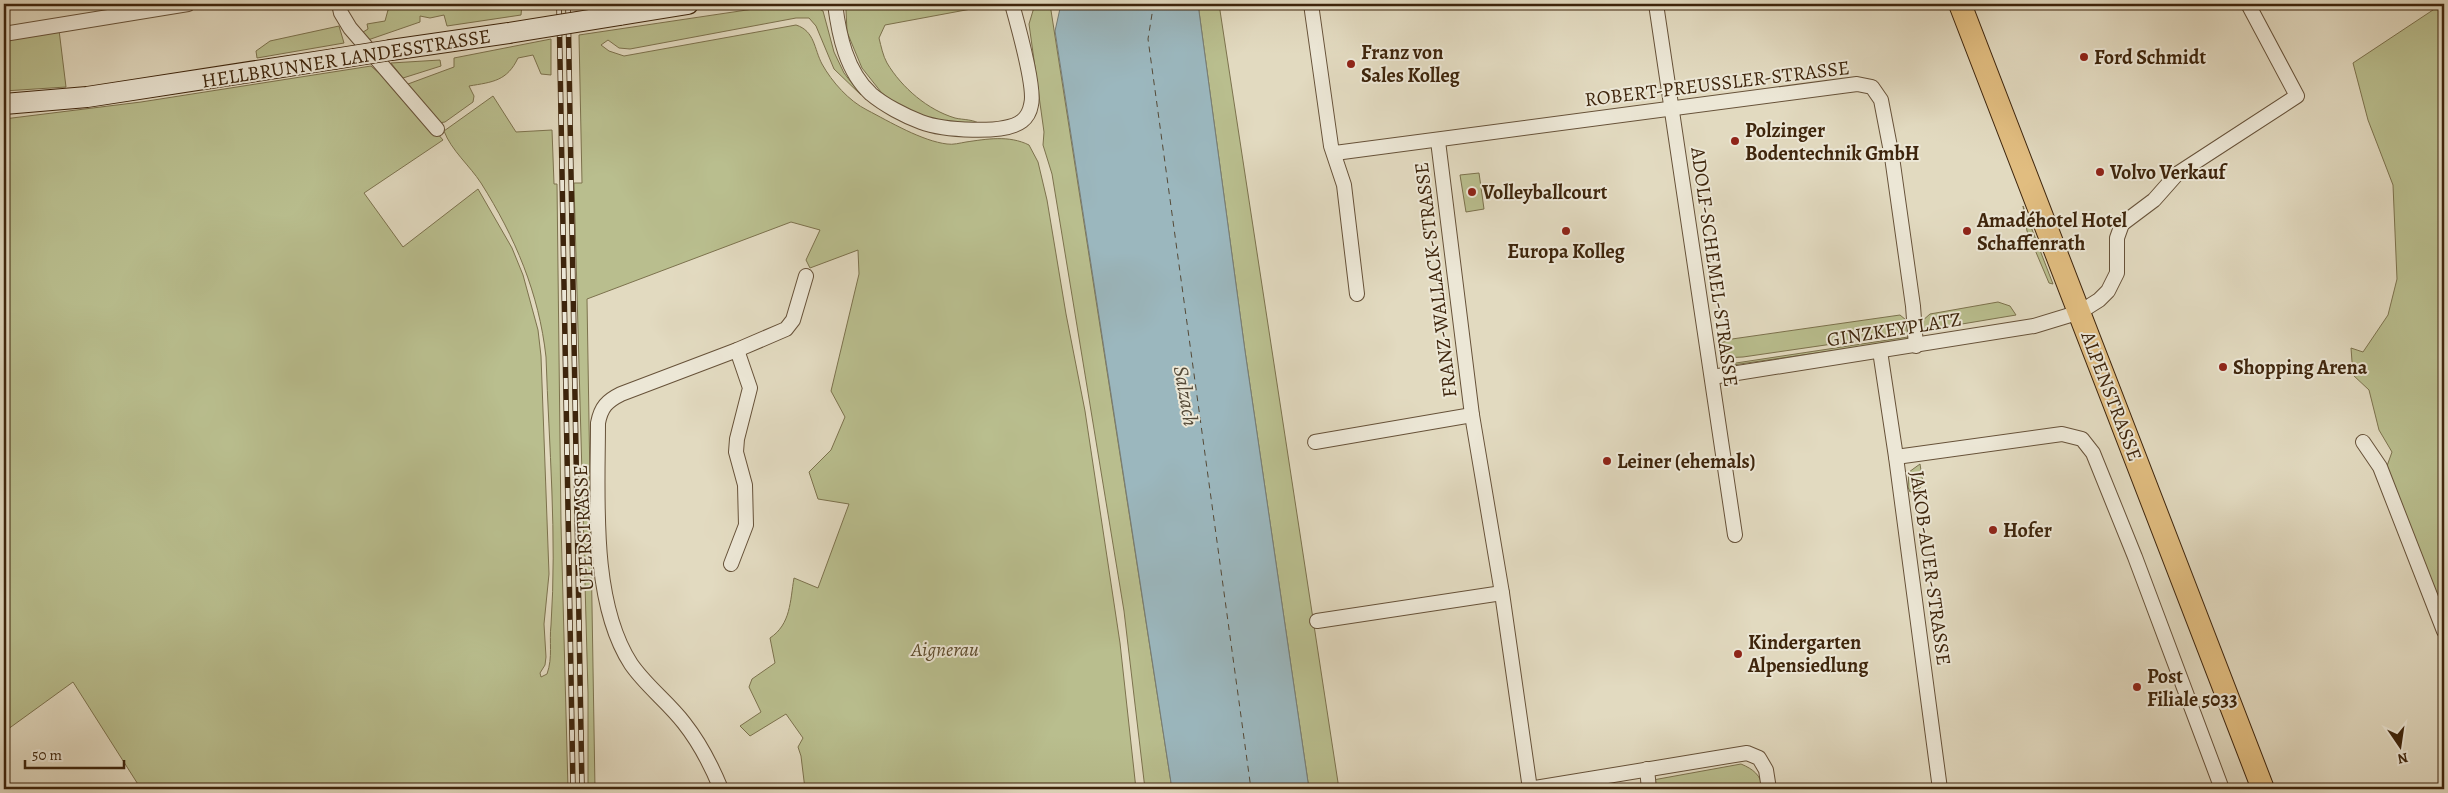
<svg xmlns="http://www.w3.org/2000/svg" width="2448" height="793" font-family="Alegreya,serif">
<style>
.green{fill:#b9be8e;stroke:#7c724d}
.water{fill:#9bb7be;stroke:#767d77}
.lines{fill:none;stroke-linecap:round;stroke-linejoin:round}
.ferry{stroke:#554a38;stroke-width:1;stroke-dasharray:6 5;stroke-linecap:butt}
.street-casing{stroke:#675239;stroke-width:16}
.secondary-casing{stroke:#3e250c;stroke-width:22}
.primary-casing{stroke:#3e250c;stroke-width:24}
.street{stroke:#ece7d6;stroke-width:14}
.secondary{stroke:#ece7d6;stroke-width:20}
.primary{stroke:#e1bd80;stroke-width:22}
.rail-casing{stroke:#3e250c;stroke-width:5.5}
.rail{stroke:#ece7d6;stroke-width:4;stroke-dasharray:11;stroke-linecap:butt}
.secondary-bridge-casing{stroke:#3e250c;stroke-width:22;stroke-linecap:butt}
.secondary-bridge{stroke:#ece7d6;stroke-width:20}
.poi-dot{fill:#8f2418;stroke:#ece7d6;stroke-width:2}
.labels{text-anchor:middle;stroke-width:4;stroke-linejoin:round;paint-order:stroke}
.poi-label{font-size:20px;font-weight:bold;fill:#3e250c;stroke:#ece7d6;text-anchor:start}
.street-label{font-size:20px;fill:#3e250c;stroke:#ece7d6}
.park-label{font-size:20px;font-style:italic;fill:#5d4b2c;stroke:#ece7d6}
.water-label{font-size:21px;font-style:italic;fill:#554a38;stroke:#ece7d6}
</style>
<rect width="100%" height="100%" fill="#e2dac0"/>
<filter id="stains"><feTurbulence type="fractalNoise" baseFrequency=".004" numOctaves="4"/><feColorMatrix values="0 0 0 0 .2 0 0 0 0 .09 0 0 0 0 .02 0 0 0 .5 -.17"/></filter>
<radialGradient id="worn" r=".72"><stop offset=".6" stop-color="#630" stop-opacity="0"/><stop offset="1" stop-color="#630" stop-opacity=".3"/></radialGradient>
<g class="green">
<path d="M 401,4 L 522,4 L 521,15 L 447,26 L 444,15 L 430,18 L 420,16 L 420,22 L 365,41 L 360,34 L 368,29 L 367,24 L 385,21 L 388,10 Z"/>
<path d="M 787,4 L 810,4 L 823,11 L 834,52 L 844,73 L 861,95 L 834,69 L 816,26 L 809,18 L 796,18 L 630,49 L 619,48 L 608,40 L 601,45 L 609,51 L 624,56 L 796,25 C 815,31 814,49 822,64 C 832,82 849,101 867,110 C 890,122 922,141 947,144 C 953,145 960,143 966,142 C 987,139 1009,135 1029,145 L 1038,162 L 1047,200 L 1066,314 L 1085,411 L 1120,643 L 1136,789 L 805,789 L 801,756 L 798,747 L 803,738 L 786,714 L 750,736 L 740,726 L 761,712 L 749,687 L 752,679 L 775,663 L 770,638 C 791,624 790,601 794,578 L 818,588 L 849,504 L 818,499 L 809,472 L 831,450 L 845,417 L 831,391 L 859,274 L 858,250 L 810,268 L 806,260 L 820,230 L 791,222 L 587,299 L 595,789 L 588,789 L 588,693 L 574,183 L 582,183 L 579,35 Z"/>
<path d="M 848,4 L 998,4 L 885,25 L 879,38 C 881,46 883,56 887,63 C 902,88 928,110 955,118 C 963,120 975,119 981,125 L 944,125 L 900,108 L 881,92 L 862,68 L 847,32 L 846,10 Z"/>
<path d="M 1035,4 L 1050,4 L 1172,789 L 1145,789 L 1124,611 L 1052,174 L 1043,145 L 1044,132 L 1029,24 Z"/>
<path d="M 1198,4 L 1219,4 L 1339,789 L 1309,789 L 1245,351 Z"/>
<path d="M 2442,4 L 2444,4 L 2444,615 L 2387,466 L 2392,452 L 2379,430 L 2369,390 L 2353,375 L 2351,348 L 2363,352 L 2388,315 L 2397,279 L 2393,185 L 2368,120 L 2353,63 Z"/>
<path d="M 339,26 L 344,43 L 257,58 L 256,51 L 270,41 Z"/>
<path d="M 59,30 L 66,87 L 4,91 L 4,38 Z"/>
<path d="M 551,39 L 551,75 L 541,74 L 533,55 L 518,58 C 507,81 493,82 469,86 L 474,96 L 473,102 L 445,122 L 438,123 L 406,89 L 408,84 L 454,67 L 454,58 Z"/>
<path d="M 440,60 L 441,66 L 403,78 L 391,63 Z"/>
<path d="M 371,66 L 406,97 L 443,140 L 364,193 L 403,247 L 478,189 L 512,248 L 523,275 L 538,330 L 541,356 L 549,574 L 544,624 L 546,657 L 545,665 L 540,673 L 541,677 L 547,674 C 553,657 549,642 551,625 C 557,536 549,446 546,357 C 539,293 515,237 481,183 C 470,166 451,150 444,131 L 493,96 L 516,132 L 552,130 L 554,184 L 557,184 L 561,523 L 568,789 L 141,789 L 73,682 L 4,732 L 4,119 L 141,102 Z"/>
<path d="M 1479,173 L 1484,209 L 1466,212 L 1460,175 Z"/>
<path d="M 2023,206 L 2053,284 L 2049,283 L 2027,231 Z"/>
<path d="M 1998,302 L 2010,306 L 2016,315 L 1920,331 L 1921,322 L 1930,314 Z"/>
<path d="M 1900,315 L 1906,320 L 1908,333 L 1743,357 L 1721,358 L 1718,344 L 1732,339 Z"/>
<path d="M 1908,337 L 1907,340 L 1733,365 L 1721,362 L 1736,363 Z"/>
<path d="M 1920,464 L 1923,483 L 1920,488 L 1910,492 L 1908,487 L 1909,472 Z"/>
<path d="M 1741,764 C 1753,769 1761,775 1763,789 L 1655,789 L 1653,780 Z"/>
</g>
<path class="water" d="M 1061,4 L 1198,4 L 1245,351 L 1309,789 L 1172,789 L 1055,31 Z"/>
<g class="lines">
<path class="ferry" d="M 1156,4 L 1153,8 L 1148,39 L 1251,789"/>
<g class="street-casing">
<g id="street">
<path d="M 339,4 L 341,13 L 350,28 L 437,129"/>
<path d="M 835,4 C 839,35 846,71 871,94 C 884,105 905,116 921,122 C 942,130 1004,135 1022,121 C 1027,117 1030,111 1031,105 C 1036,89 1017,22 1012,4"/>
<path d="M 1311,4 L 1331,146 L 1344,185 L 1357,294"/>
<path d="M 1656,4 L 1735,535"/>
<path d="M 4,34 L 188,4"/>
<path d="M 1438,141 L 1472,415 L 1502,593 L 1530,789"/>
<path d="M 1335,153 L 1857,84 L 1872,87 L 1881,100 L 1892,157 L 1913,306 L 1916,346"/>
<path d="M 1880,351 L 1896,457 L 1940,789"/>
<path d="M 1712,377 L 2034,326 L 2080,312 L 2099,300 L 2108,291 L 2117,273 L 2117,238 L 2122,224 L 2154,200 L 2177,174 L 2297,96 L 2248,4"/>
<path d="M 1315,442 L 1472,415"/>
<path d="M 2363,442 L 2380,467 L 2444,631"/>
<path d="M 1896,457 L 2062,434 L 2082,439 L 2093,453 L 2135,557 L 2222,789"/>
<path d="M 731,564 L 746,525 L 745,485 L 736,452 L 737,439 L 750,388 L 737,350"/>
<path d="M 1317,621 L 1502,593"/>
<path d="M 1647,769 L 1649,789"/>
<path d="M 721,789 C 712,767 699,742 684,723 C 668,702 646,686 631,664 C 590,601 598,495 598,423 C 601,407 607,401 621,394 L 737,350 L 786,329 L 793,320 L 806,276"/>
<path d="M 1529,789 L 1747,753 L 1759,758 L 1766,770 L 1769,789"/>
</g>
</g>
<g class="secondary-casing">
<g id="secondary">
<path d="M 620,15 L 688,4"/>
<path d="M 391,50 L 509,33"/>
<path d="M 4,104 L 87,97 L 334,59"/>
</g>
</g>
<g class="primary-casing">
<path id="primary" d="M 1960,4 L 2263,789"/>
</g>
<use href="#street" class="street"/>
<use href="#secondary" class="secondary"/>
<use href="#primary" class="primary"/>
<g class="rail-casing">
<g id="rail">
<path d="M 559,4 L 573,789"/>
<path d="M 568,4 L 582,789"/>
</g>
</g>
<use href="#rail" class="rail"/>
<g class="secondary-bridge-casing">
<g id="secondary-bridge">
<path d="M 509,33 L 620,15"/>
<path d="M 334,59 L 391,50"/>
</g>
</g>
<use href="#secondary-bridge" class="secondary-bridge"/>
</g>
<g class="poi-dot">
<circle cx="2084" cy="57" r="5"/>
<circle cx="1351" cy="64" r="5"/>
<circle cx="1735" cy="141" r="5"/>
<circle cx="2100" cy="172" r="5"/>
<circle cx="1472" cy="192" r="5"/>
<circle cx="1566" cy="231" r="5"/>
<circle cx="1967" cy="231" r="5"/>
<circle cx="2223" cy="367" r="5"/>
<circle cx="1607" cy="461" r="5"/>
<circle cx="1993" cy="530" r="5"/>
<circle cx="1738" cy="654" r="5"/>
<circle cx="2137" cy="687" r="5"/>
</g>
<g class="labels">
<g class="poi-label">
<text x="1361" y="59">Franz von<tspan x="1361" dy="23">Sales Kolleg</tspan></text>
<text x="2094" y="64">Ford Schmidt</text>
<text x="1745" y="137">Polzinger<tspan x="1745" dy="23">Bodentechnik GmbH</tspan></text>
<text x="2110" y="179">Volvo Verkauf</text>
<text x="1482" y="199">Volleyballcourt</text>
<text x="1977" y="227">Amadéhotel Hotel<tspan x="1977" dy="23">Schaffenrath</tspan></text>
<text x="1566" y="258" text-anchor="middle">Europa Kolleg</text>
<text x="2233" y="374">Shopping Arena</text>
<text x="1617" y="468">Leiner (ehemals)</text>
<text x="2003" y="537">Hofer</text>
<text x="1748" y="649">Kindergarten<tspan x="1748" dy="23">Alpensiedlung</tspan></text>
<text x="2147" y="683">Post<tspan x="2147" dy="23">Filiale 5033</tspan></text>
</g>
<g class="street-label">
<text transform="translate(346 58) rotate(-9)" y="7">HELLBRUNNER LANDESSTRASSE</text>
<text transform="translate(1717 83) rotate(-7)" y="7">ROBERT-PREUSSLER-STRASSE</text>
<text transform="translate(1715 267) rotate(82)" y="7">ADOLF-SCHEMEL-STRASSE</text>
<text transform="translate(1435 280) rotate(-97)" y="7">FRANZ-WALLACK-STRASSE</text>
<text transform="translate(1894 329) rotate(-9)" y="7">GINZKEYPLATZ</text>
<text transform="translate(2112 396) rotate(69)" y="7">ALPENSTRASSE</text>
<text transform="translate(583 528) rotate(-93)" y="7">UFERSTRASSE</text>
<text transform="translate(1931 568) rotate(82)" y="7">JAKOB-AUER-STRASSE</text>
</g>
<g class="park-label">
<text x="945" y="656">Aignerau</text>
</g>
<g class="water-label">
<text transform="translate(1186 396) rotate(80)" y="7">Salzach</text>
</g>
</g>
<rect width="2448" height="793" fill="none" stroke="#e2dac0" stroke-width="20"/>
<rect x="5" y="5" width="2438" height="783" fill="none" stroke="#3e250c" stroke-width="2.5"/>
<rect x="10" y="10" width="2428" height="773" fill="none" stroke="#3e250c"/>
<g transform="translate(2400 746) rotate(167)" stroke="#ece7d6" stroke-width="4" paint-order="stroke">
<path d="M0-4L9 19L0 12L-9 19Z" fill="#3e250c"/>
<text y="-8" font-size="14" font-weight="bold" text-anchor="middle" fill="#3e250c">N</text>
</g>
<path d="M25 760v8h99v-8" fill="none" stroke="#3e250c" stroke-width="2.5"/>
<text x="32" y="760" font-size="15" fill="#3e250c" stroke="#ece7d6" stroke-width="4" paint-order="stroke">50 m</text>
<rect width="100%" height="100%" filter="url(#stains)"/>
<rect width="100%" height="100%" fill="url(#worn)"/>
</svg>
